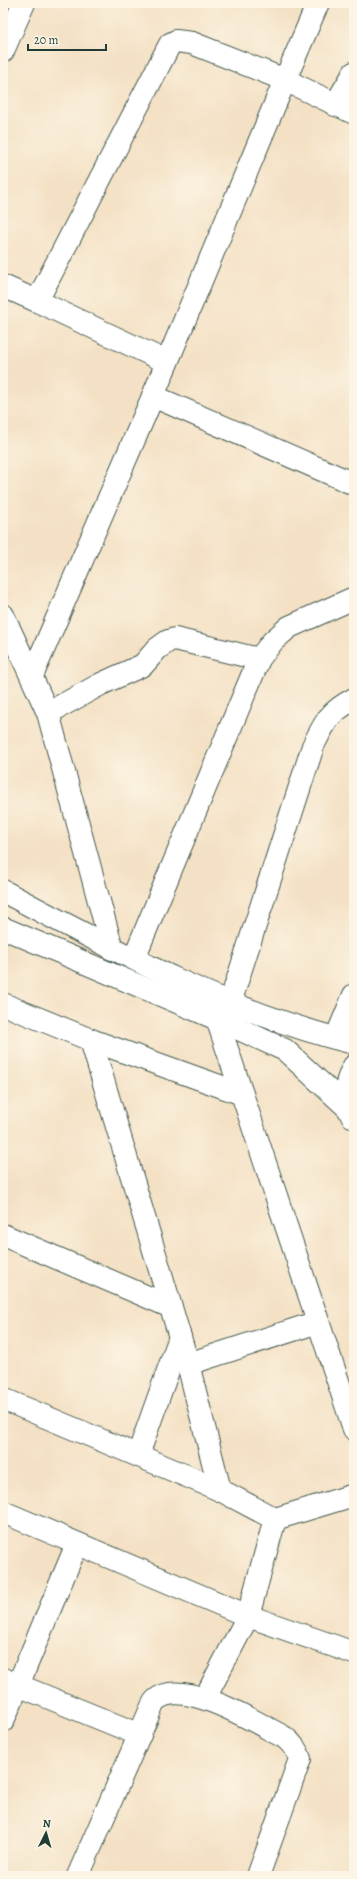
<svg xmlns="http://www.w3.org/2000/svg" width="357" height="1879" font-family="Alegreya,serif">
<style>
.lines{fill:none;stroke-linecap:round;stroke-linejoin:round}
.minor-casing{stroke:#3f564a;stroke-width:24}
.major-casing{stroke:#3f564a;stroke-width:24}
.minor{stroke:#fff;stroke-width:22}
.major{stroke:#fff;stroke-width:22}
</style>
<rect width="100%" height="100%" fill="#fcf5e5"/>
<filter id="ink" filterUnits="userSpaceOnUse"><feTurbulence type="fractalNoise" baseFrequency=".025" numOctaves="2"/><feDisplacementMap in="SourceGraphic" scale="8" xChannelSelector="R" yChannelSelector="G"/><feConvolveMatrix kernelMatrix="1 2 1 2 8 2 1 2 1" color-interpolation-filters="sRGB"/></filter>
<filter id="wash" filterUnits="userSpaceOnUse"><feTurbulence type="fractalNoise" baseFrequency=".012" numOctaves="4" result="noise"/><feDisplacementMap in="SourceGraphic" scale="16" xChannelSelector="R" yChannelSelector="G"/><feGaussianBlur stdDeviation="0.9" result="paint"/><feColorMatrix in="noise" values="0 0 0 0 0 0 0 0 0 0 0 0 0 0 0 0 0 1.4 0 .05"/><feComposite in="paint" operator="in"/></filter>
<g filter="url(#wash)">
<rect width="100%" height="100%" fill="#f4e1c5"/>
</g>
<g filter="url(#ink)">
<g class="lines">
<g class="minor-casing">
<g id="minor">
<path d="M 3,51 L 24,3"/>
<path d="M 335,105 L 354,73"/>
<path d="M 354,113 L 285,80 L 153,396 L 354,484"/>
<path d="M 3,286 L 37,301 L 170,44 L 176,41 L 192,43 L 285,80 L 318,3"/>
<path d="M 37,301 L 167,362"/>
<path d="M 3,615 L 48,713 L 112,949"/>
<path d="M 32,676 L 153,396"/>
<path d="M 48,713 L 101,684 L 143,665 L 157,649 L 168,641 L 175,639 L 259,659"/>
<path d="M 134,958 L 259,659 L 273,641 L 289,627 L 354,598"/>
<path d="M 230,1003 L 313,746 C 325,722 329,712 354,699"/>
<path d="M 3,1004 L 91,1040 L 242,1094"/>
<path d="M 217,1019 L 354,1429"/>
<path d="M 336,1038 L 354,995"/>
<path d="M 91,1040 L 188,1364 L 220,1490"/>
<path d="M 3,1235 L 171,1307"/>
<path d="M 188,1364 L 318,1322"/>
<path d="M 3,1399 L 220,1490 L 275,1519"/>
<path d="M 138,1455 L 180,1337"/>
<path d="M 3,1512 L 248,1616 L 354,1653"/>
<path d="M 3,1679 L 140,1735"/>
<path d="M 205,1698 L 248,1616 L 275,1519 L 354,1495"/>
<path d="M 3,1721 L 77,1544"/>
<path d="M 78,1876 L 149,1713 C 151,1709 153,1702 156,1700 C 182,1676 258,1724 284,1737 C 292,1743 297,1749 300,1759 L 258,1876"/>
</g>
</g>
<g class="major-casing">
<g id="major">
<path d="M 3,891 C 115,951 230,1013 354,1043"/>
<path d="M 3,928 L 217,1019 L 285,1050 L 349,1109"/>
<path d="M 352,1116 C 343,1099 345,1082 354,1066"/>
</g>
</g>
<use href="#minor" class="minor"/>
<use href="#major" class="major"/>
</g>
</g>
<rect width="357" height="1879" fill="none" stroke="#fcf5e5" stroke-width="16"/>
<g transform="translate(46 1833) rotate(5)" stroke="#fcf5e5" stroke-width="3" paint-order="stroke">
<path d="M0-3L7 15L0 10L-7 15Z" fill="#1f3d34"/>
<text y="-6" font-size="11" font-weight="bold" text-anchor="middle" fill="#1f3d34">N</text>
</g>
<path d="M28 44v6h78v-6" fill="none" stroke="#1f3d34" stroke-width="2"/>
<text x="34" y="44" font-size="12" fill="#1f3d34" stroke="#fcf5e5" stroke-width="3" paint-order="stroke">20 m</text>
</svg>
